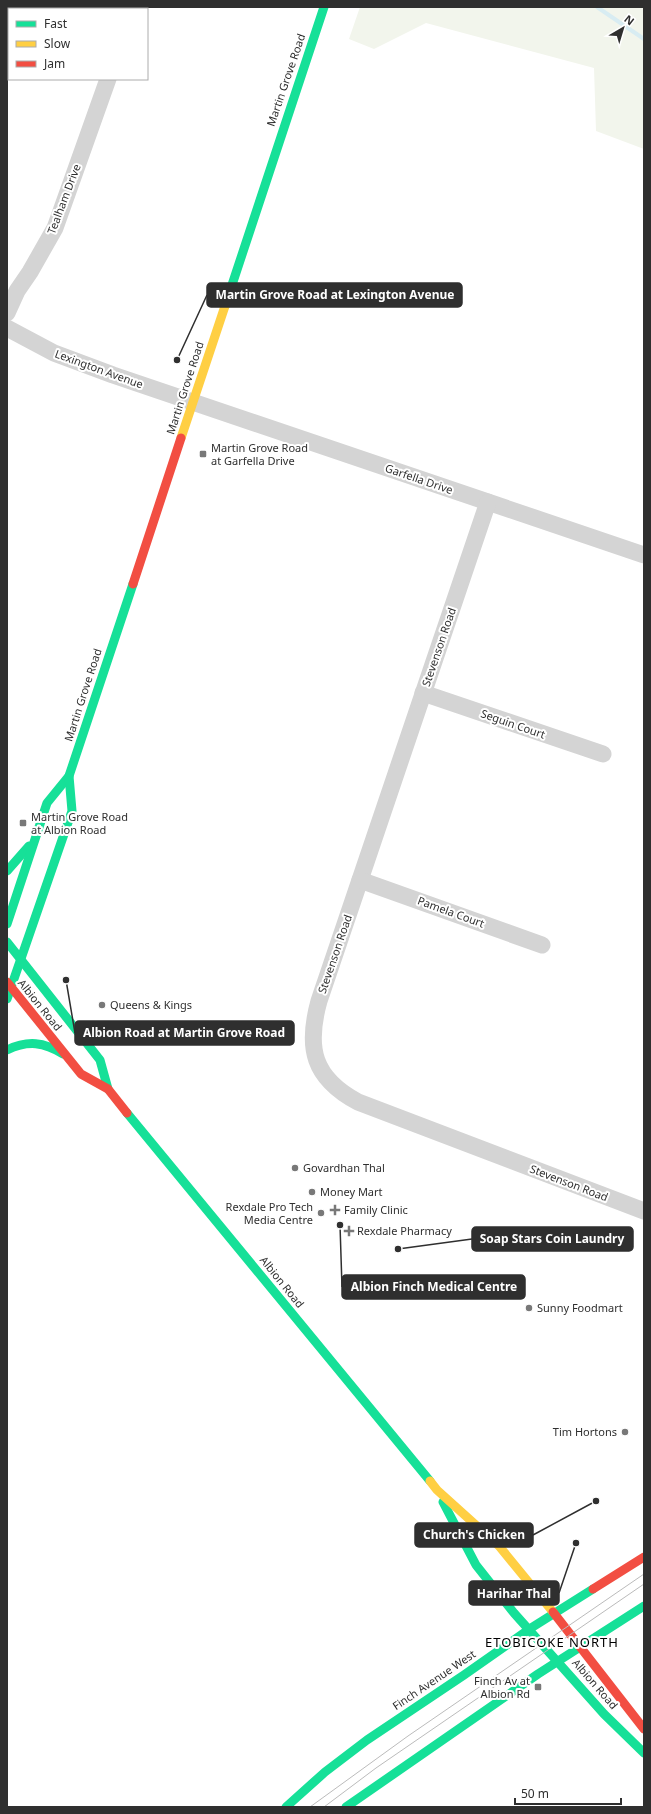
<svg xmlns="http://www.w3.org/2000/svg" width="651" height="1814" font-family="'Noto Sans',sans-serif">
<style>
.green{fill:#f2f5ec}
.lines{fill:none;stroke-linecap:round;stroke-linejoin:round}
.stream{stroke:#d8ecf2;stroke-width:4}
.street{stroke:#d4d4d4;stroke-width:17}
.fast{stroke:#16e098;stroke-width:9}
.slow{stroke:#ffcf43;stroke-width:9}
.jam{stroke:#f24e42;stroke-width:9}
.tram{stroke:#bbb;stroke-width:1}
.poi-dot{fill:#787878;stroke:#fff;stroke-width:1.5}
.labels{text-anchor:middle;stroke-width:4;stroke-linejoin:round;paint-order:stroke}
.street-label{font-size:11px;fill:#2f2f2f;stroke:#fff}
.poi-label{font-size:11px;fill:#2f2f2f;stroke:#fff;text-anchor:start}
.quarter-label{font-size:13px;letter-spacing:1px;fill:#000;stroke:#fff}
.leader{fill:none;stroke:#2f2f2f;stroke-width:1.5}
.callout-dot{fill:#2f2f2f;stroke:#fff;stroke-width:1.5}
.callout{fill:#2f2f2f;stroke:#2f2f2f;stroke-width:1.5}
.callout-label{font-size:12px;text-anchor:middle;font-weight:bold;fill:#fff}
</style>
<rect width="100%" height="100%" fill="#fff"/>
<path class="green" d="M 360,7 L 644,7 L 644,149 L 596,131 L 594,68 L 426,23 L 374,49 L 349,39 Z"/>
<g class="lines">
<path class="stream" d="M 597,7 L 644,39"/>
<g class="street">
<path d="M 128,9 L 129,7"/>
<path d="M 7,52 L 9,52"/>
<path d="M 7,313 L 17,291 L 30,272 L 55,228 L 108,79"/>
<path d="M 7,328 L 54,353 L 113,375 L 644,555"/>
<path d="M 488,502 L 319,1001 C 306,1048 313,1078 358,1102 L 644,1211"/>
<path d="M 423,693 L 603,754"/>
<path d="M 360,880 L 542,945"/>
</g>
<g class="fast">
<path d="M 225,306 L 324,7"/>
<path d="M 7,871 L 29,846"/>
<path d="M 7,924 L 47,803 L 69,776 L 133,584"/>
<path d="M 7,942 L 100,1060 L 108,1089"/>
<path d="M 7,999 L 72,811 L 69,776"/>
<path d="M 7,1050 C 28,1040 44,1042 63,1054"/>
<path d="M 127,1113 L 430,1481"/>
<path d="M 443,1502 L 476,1565 L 514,1613 L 604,1714 L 644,1753"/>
<path d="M 286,1807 L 325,1772 L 367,1740 L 464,1675 L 531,1628 L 593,1589"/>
<path d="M 346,1807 L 538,1674 L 644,1606"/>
</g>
<g class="slow">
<path d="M 181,438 L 225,306"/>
<path d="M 430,1481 L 437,1490 L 499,1546 L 553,1612"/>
</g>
<g class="jam">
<path d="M 133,584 L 181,438"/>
<path d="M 7,982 L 81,1074 L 108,1089 L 127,1113"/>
<path d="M 593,1589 L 644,1557"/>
<path d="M 553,1612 L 644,1729"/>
</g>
<g class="tram">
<path d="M 310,1807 L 408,1736 L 644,1574"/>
<path d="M 324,1807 L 376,1768 L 644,1584"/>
</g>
</g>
<g class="poi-dot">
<rect x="199" y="450" width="8" height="8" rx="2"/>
<rect x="19" y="819" width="8" height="8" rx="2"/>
<circle cx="102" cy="1005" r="4"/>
<circle cx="295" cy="1168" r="4"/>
<circle cx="312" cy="1192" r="4"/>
<path d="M333 1204h4v4h4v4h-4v4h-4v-4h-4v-4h4z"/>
<circle cx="321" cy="1213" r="4"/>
<path d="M347 1225h4v4h4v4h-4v4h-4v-4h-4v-4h4z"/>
<circle cx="529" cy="1308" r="4"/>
<circle cx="625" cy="1432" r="4"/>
<rect x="534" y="1683" width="8" height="8" rx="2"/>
</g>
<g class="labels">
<g class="street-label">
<text transform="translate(286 80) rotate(-71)" y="4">Martin Grove Road</text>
<text transform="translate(64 199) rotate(-69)" y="4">Tealham Drive</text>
<text transform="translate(99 369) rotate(20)" y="4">Lexington Avenue</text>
<text transform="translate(185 388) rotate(-72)" y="4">Martin Grove Road</text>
<text transform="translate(419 479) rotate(19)" y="4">Garfella Drive</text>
<text transform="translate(439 647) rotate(-71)" y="4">Stevenson Road</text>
<text transform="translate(83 695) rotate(-72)" y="4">Martin Grove Road</text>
<text transform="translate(513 724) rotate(19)" y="4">Seguin Court</text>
<text transform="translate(451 912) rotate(20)" y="4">Pamela Court</text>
<text transform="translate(335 954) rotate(-71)" y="4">Stevenson Road</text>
<text transform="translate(40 1005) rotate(51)" y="4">Albion Road</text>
<text transform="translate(569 1183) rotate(21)" y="4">Stevenson Road</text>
<text transform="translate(282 1282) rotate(51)" y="4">Albion Road</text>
<text transform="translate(434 1680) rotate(-34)" y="4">Finch Avenue West</text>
<text transform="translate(595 1684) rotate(49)" y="4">Albion Road</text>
</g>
<g class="poi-label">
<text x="211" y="452">Martin Grove Road<tspan x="211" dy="13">at Garfella Drive</tspan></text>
<text x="31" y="821">Martin Grove Road<tspan x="31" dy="13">at Albion Road</tspan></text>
<text x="110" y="1009">Queens &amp; Kings</text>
<text x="303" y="1172">Govardhan Thal</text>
<text x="320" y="1196">Money Mart</text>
<text x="313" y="1211" text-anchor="end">Rexdale Pro Tech<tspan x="313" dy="13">Media Centre</tspan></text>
<text x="344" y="1214">Family Clinic</text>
<text x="357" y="1235">Rexdale Pharmacy</text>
<text x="537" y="1312">Sunny Foodmart</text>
<text x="617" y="1436" text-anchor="end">Tim Hortons</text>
<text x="530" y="1685" text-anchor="end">Finch Av at<tspan x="530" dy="13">Albion Rd</tspan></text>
</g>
<g class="quarter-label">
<text x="552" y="1647">ETOBICOKE NORTH</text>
</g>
</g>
<path class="leader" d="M177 360L207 295M66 980L75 1033M398 1249L472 1239M340 1225L342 1287M596 1501L533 1535M576 1543L559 1593"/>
<g class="callout-dot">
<circle cx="177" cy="360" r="4"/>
<circle cx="66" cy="980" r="4"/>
<circle cx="398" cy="1249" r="4"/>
<circle cx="340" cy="1225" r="4"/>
<circle cx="596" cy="1501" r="4"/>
<circle cx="576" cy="1543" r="4"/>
</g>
<g class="callout">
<rect x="207" y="283" width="255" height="24" rx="4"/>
<rect x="75" y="1021" width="219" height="24" rx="4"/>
<rect x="472" y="1227" width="161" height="24" rx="4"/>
<rect x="342" y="1275" width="183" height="24" rx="4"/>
<rect x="415" y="1523" width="118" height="24" rx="4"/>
<rect x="469" y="1581" width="90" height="24" rx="4"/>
</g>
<g class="callout-label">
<text x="335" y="299">Martin Grove Road at Lexington Avenue</text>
<text x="184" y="1037">Albion Road at Martin Grove Road</text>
<text x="552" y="1243">Soap Stars Coin Laundry</text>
<text x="434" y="1291">Albion Finch Medical Centre</text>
<text x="474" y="1539">Church's Chicken</text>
<text x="514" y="1598">Harihar Thal</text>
</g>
<rect width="651" height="1814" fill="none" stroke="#2f2f2f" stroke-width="16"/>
<rect x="8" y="8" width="140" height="72" fill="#ffffff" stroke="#acacac"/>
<rect x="16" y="21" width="20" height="6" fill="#16e098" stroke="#acacac"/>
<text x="44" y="28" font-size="12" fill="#2f2f2f">Fast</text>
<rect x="16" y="41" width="20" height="6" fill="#ffcf43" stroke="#acacac"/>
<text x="44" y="48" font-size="12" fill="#2f2f2f">Slow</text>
<rect x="16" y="61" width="20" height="6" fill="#f24e42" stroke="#acacac"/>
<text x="44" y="68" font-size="12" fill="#2f2f2f">Jam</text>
<g transform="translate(623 28) rotate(38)" stroke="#ffffff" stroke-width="3" paint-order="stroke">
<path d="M0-3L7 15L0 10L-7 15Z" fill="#2f2f2f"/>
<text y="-6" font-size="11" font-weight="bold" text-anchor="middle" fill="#2f2f2f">N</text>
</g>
<path d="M515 1798v6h106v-6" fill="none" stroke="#2f2f2f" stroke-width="2"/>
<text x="521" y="1798" font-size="12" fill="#2f2f2f" stroke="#ffffff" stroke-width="3" paint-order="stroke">50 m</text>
</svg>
